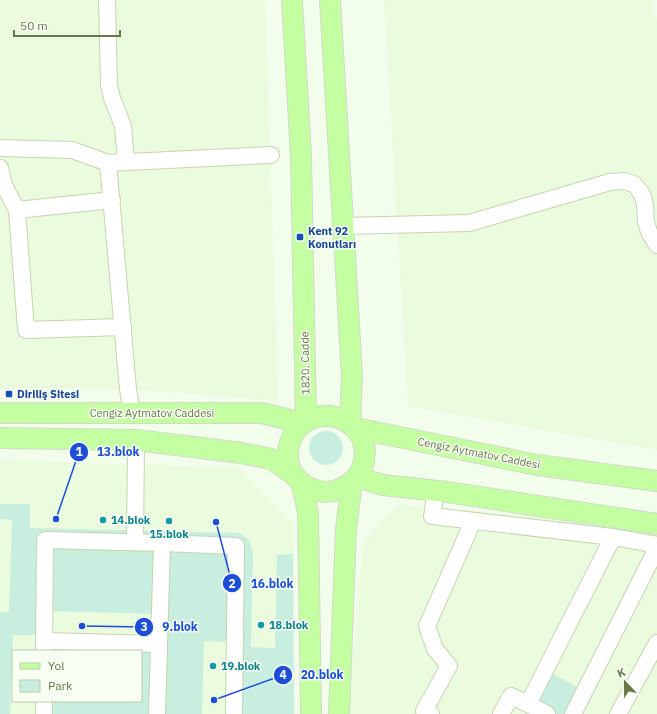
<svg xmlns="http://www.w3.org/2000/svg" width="657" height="714" font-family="'IBM Plex Sans',sans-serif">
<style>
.residential{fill:#ebfbde;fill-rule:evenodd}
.green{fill:#c7eede;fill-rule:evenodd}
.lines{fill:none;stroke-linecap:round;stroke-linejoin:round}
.minor-casing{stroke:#c5d4b1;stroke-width:18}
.major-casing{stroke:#d4d9cc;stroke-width:22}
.minor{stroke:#fff;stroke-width:16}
.major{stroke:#c4ffa1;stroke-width:20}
.transit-dot{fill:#1a4fb4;stroke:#f7fff3;stroke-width:1.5}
.culture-dot{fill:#0f9aa8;stroke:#f7fff3;stroke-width:1.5}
.labels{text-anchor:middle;stroke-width:3;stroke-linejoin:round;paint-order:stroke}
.transit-label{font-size:11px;font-weight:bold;fill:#164399;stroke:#f7fff3;text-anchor:start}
.street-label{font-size:11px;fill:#667748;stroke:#f7fff3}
.culture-label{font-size:11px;font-weight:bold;fill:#0d838f;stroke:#f7fff3;text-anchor:start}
.leader{fill:none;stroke:#1d4ed8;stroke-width:1.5}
.callout-dot{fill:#1d4ed8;stroke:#f7fff3;stroke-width:1.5}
.mark-label{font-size:12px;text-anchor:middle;font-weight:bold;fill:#fff}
.callout-label{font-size:12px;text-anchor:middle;font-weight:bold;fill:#1d4ed8;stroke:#f7fff3;stroke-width:3;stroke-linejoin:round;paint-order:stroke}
</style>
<rect width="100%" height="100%" fill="#f2feeb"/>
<g class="residential">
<path d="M 0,0 L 265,0 L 278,401 L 128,389 L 0,388 Z"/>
<path d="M 384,0 L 651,0 L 657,19 L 657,450 L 408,406 Z"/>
<path d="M 0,460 L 239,468 L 293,523 L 294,714 L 0,714 ZM 13,651 L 141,651 L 141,701 L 13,701 Z"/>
<path d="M 399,504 L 420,507 L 575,519 L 657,532 L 657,714 L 348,714 L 363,546 L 379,522 Z"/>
</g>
<g class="green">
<circle cx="326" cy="448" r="17"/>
<path d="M 0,504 L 30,504 L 30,528 L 239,533 L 249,540 L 253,554 L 251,647 L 275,648 L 277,555 L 293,554 L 294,714 L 238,714 L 235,642 L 204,641 L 202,714 L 44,714 L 44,701 L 141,701 L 141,651 L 36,651 L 37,635 L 13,635 L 10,714 L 0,714 L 0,612 L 9,612 L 12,520 L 0,519 ZM 45,611 L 160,614 L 159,644 L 44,641 Z"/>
<path d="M 549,672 L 585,691 L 573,714 L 547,714 L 528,704 Z"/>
</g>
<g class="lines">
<g class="minor-casing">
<g id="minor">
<path d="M 107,0 L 109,85 L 112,98 L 123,126 L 126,162"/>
<path d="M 0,148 L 72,150 L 108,163"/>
<path d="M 0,168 L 4,185 L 17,210"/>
<path d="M 112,200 L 17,210 L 26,330 L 123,327"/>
<path d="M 342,226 L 469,223 L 610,182 L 624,181 L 634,184 L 642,194 L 645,204 L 646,222 L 649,232 L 657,245"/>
<path d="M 132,413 L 128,389 L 108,163 L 271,155"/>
<path d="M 436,491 L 432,516 L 613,537 L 657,545"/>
<path d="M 135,542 L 136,440"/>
<path d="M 162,543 L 236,546 L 234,714"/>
<path d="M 44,641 L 159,644"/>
<path d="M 44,651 L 45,540 L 162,543 L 157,714"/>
<path d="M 44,714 L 44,701"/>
<path d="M 431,714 L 424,711 L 449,666 L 435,649 L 427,626 L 473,521"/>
<path d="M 501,714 L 511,696 L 528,704"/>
<path d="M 547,714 L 528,704 L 613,537"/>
<path d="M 573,714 L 657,548"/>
<path d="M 618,714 L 657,643"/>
</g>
</g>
<g class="major-casing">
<g id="major">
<path d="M 292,0 L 301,156 L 306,420"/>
<path d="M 330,0 L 352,376 L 350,423"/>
<path d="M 0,413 L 262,413 L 302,423"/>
<path d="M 0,438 L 136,440 L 242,453 L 271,459 L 293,474"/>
<path d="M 357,477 L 383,485 L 447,492 L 657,524"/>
<path d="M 301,483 C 320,495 334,495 352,482"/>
<path d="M 311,714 L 308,513 C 306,505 304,490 301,483 C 299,479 295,477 293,474 C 281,453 291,426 313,418 C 329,412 342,418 355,428 L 537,465 L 657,481"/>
<path d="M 339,714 L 346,529 L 352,482 L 360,473 L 364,462 L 365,450 L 362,438 L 355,428"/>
</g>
</g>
<use href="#minor" class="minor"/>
<use href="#major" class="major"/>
</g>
<g class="transit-dot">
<rect x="296" y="233" width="8" height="8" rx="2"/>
<rect x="5" y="390" width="8" height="8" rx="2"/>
</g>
<g class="culture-dot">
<circle cx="103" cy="520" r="4"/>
<circle cx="169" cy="521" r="4"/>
<circle cx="261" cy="625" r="4"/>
<circle cx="213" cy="666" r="4"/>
</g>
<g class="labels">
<g class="transit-label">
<text x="308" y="235">Kent 92<tspan x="308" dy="13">Konutları</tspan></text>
<text x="17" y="398">Diriliş Sitesi</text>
</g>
<g class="street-label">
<text transform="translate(305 363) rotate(-91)" y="4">1820. Cadde</text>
<text x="152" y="417">Cengiz Aytmatov Caddesi</text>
<text transform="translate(479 453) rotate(11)" y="4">Cengiz Aytmatov Caddesi</text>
</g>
<g class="culture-label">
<text x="111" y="524">14.blok</text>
<text x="169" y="538" text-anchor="middle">15.blok</text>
<text x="269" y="629">18.blok</text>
<text x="221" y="670">19.blok</text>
</g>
</g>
<path class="leader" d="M56 519L79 452M216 522L232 583M82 626L144 627M214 700L283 675"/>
<g class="callout-dot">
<circle cx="56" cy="519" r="4"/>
<circle cx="216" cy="522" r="4"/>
<circle cx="82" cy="626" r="4"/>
<circle cx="214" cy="700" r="4"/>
<circle cx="79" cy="452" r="10"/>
<circle cx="232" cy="583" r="10"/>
<circle cx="144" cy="627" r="10"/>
<circle cx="283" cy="675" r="10"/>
</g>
<g class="mark-label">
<text x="79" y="456">1</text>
<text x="232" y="588">2</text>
<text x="144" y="631">3</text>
<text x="283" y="679">4</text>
</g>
<g class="callout-label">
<text x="118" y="456">13.blok</text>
<text x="272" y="588">16.blok</text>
<text x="180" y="631">9.blok</text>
<text x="322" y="679">20.blok</text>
</g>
<rect x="12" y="650" width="130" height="52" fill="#f7fff3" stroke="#bdc9af"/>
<rect x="20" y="663" width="20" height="6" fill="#c4ffa1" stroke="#bdc9af"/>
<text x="48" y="670" font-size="12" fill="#667748">Yol</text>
<rect x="20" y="680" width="20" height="12" fill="#c7eede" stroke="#bdc9af"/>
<text x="48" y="690" font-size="12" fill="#667748">Park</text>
<g transform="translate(625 682) rotate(338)" stroke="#f7fff3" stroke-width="3" paint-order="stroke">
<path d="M0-3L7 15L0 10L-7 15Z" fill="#667748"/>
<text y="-6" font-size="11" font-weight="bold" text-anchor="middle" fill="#667748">K</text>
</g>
<path d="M14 30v6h106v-6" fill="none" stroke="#667748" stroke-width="2"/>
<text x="20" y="30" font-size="12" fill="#667748" stroke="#f7fff3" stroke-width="3" paint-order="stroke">50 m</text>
</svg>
